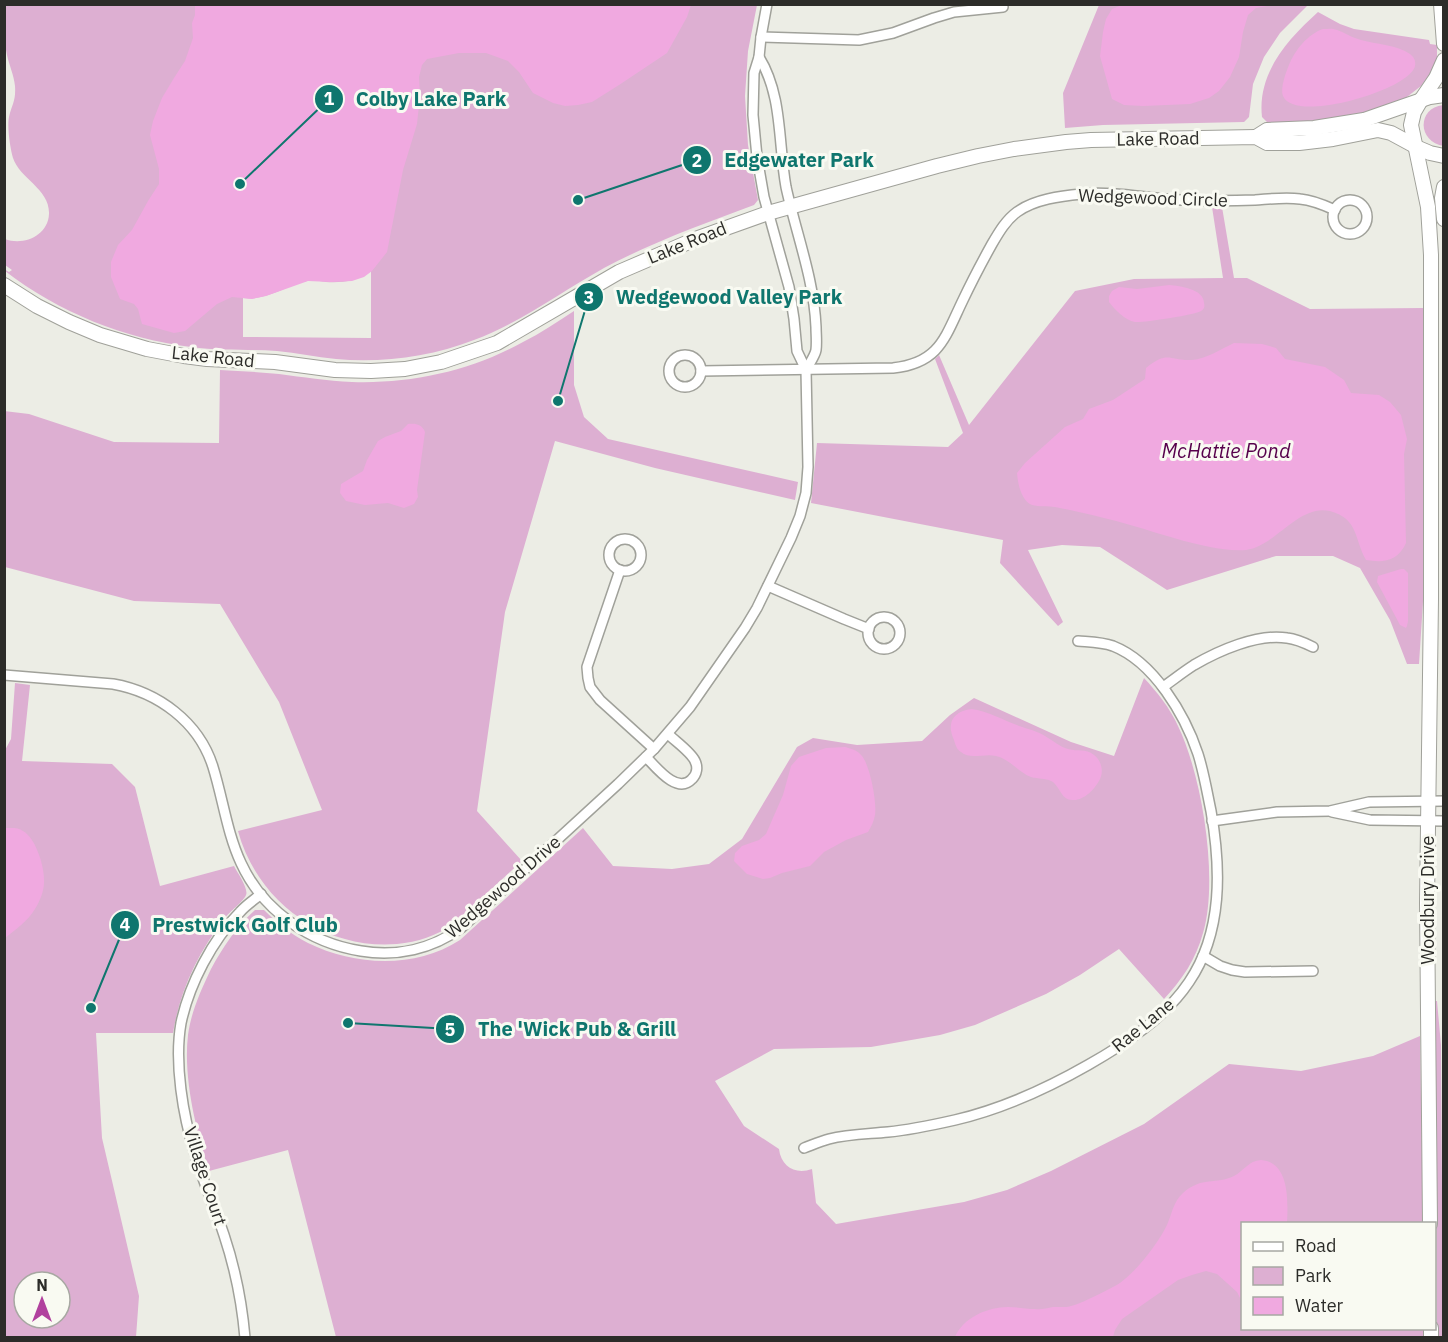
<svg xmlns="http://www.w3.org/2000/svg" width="1448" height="1342" font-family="'IBM Plex Sans',sans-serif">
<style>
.green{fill:#ddafd2;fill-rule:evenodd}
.water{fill:#f0a9e0}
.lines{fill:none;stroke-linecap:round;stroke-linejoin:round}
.street-casing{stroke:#a0a19a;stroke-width:12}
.secondary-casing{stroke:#a0a19a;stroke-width:16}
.street{stroke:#fff;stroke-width:9}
.secondary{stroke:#fff;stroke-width:14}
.labels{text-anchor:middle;stroke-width:6;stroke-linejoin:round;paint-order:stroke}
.street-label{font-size:18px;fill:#2c2c29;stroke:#f9faf2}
.water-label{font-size:20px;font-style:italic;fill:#57014c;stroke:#f9faf2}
.leader{fill:none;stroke:#0f766e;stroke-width:2}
.callout-dot{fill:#0f766e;stroke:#f9faf2;stroke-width:2}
.mark-label{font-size:18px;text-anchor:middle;font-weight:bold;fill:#fff}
.callout-label{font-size:20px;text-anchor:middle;font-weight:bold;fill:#0f766e;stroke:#f9faf2;stroke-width:6;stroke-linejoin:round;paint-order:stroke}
</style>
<rect width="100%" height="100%" fill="#ecede5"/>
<g class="green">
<path d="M 5,5 L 757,5 L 748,51 L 745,96 L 748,145 L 758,200 L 754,205 C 703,224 653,242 604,268 C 561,292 520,323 474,340 C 430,357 382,363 336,359 C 316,357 297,353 277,351 C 249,349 220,351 191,347 C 125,339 58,312 5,271 L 4,269 L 9,272 L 12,270 L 5,265 L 5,239 C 23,246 48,236 49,214 C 50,189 20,179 13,158 C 10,148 7,126 9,117 C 12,104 16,101 15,86 C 14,75 9,65 7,55 C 3,38 5,21 5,5 ZM 371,271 L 371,338 L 243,337 L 243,298 C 266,301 285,286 307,281 C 313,280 320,281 326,282 C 342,283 358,281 371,271 Z"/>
<path d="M 1099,5 L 1308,5 L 1280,33 L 1264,57 L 1253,84 L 1249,117 L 1244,122 L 1103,125 L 1065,128 L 1063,93 Z"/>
<path d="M 1318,12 L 1340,24 L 1354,29 L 1429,40 L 1430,44 L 1437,45 L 1437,60 L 1434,68 L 1421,86 L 1403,100 L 1366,115 L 1298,122 L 1274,123 L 1267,122 L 1262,117 C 1257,73 1288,39 1318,12 Z"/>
<path d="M 1443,105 L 1444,146 C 1417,142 1417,108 1443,105 Z"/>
<path d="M 1212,207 L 1222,207 L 1234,278 L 1247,278 L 1310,309 L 1423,308 L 1423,602 L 1419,664 L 1407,664 L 1390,620 L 1360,568 L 1333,556 L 1276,556 L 1167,590 L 1100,547 L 1062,545 L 1028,550 L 1063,622 L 1058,626 L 1000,563 L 1003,540 L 811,503 L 817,443 L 948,447 L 963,433 L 935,359 L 939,355 L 969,425 L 1075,291 L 1134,279 L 1223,278 Z"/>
<path d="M 574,311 L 574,385 L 584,417 L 608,439 L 798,482 L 795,500 L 655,468 L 555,441 L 505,612 L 477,811 L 522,861 L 453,924 C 436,936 418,942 397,944 C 323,950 257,901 238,831 L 322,810 L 279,702 L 220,604 L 134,601 L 5,567 L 4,411 L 29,414 L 114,442 L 219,443 L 220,370 C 239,371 259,372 279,374 C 303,377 327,381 352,382 C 411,384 471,371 523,342 C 541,333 557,322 574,311 Z"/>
<path d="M 1144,678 C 1157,692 1170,708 1178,726 C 1202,775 1219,880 1203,933 C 1196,959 1182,980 1164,999 L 1119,949 L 1080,975 L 1046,994 L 975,1025 L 940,1035 L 871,1047 L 774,1049 L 715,1081 L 744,1126 L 779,1149 C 781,1167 796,1175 812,1169 L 816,1203 L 836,1224 L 964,1202 L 1007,1190 L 1051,1171 L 1144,1124 L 1229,1064 L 1301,1071 L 1373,1056 L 1420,1036 L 1423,1223 L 1242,1224 L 1242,1328 L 1423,1329 L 1423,1337 L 336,1337 L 288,1150 L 209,1171 C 196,1130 183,1078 188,1035 C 191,1012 201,990 211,969 C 223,947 236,927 255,910 L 264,910 C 277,923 292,935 308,943 C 355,966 415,969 460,940 L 583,828 L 613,866 L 672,869 L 709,864 L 742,839 L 797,747 L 813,738 L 857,745 L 922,741 L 950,715 L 974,698 L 1071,742 L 1114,756 Z"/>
<path d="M 15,683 L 30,685 L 22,761 L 112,764 L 135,787 L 160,886 L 234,866 C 237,872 249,889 246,895 C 244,901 229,912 224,919 C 198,953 180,990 173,1033 L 96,1033 L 102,1138 L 139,1296 L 136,1337 L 5,1337 L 4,752 L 11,739 ZM 24,1282 L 60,1282 L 60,1318 L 24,1318 Z"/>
<path d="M 1434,1001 L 1437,1001 L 1441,1045 L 1443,1338 L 1437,1337 L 1436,1117 Z"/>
</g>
<g class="water">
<path d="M 195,5 L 195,4 L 691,5 L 687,17 L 667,53 L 619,85 L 592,102 L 578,105 L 565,106 L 553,103 L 533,93 L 519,72 L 508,61 L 486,53 L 459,53 L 427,59 L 422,65 L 419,77 L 420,96 L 417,124 L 403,170 L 387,252 L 372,271 L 364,277 L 352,281 L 331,282 L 308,281 L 266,296 L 252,299 L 232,297 L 217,304 L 185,331 L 174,333 L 142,324 L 138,309 L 134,304 L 120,299 L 111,277 L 111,262 L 118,245 L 132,230 L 148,201 L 159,184 L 159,169 L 150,135 L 153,121 L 162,98 L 174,78 L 185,61 L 193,38 L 192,23 L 195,15 Z"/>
<path d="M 1122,5 L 1122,4 L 1273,5 L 1256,8 L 1248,15 L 1243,32 L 1239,57 L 1230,77 L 1219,91 L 1209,98 L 1190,104 L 1143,106 L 1124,105 L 1112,99 L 1100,56 L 1103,32 L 1106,19 L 1112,9 Z"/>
<path d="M 1323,29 C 1328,29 1332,28 1337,30 C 1344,32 1350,37 1358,39 C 1373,44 1398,45 1410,54 C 1414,57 1416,61 1415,66 C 1410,90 1294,124 1283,96 C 1280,88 1286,72 1289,65 C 1295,50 1308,34 1323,29 Z"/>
<path d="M 1169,285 C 1180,286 1204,289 1204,303 C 1205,307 1204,309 1201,311 C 1195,315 1141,323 1135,322 C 1125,320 1115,310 1109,302 L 1109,296 L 1112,291 L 1119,287 L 1137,289 Z"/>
<path d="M 1234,343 L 1262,344 L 1276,348 L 1285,359 L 1325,367 L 1344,380 L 1351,393 L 1379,395 L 1390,402 L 1401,415 L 1407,439 L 1404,454 L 1406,543 C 1398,561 1384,563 1366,560 C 1354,539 1359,519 1330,511 C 1298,504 1276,546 1246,550 C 1234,551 1221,549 1210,547 C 1174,540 1139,526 1104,518 C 1088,514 1071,510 1055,507 C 1048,506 1039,507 1032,505 C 1021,500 1018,484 1017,473 L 1025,463 L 1065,427 L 1083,419 L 1089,409 L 1113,400 L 1145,379 L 1146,368 C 1169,350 1168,361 1192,360 C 1206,359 1221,349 1234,343 Z"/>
<path d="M 408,424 C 415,423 422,424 425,432 L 417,490 L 418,497 L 414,504 L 404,508 L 388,503 L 365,505 L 346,501 L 340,493 L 341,484 L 363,471 L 367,460 L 378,441 L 385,437 L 401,431 Z"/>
<path d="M 1401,569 L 1404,569 L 1408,573 L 1408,621 L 1407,626 L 1406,628 L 1400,625 L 1377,582 L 1378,576 Z"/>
<path d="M 972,709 C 990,712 1003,720 1019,726 C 1028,729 1037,731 1045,736 C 1052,740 1060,747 1068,749 C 1078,752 1085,748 1094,755 C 1101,760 1104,771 1100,779 C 1095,789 1084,801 1072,800 C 1062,800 1060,788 1053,782 C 1047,778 1038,779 1031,777 C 1018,772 1010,759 996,756 C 985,753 970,760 961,752 C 957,750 955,744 954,740 C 946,723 953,711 972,709 Z"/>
<path d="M 845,747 C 852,749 857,750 862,756 C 870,766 877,802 875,815 C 874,821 871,827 868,832 L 846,840 L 824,852 L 810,866 L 782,873 L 770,878 L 763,879 L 747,874 L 734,861 L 735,853 L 742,846 L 759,840 L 766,834 L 783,795 L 791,766 L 799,757 L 826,748 Z"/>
<path d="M 5,828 C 11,828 18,827 23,831 C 36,838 45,868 44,882 C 44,891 40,901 35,909 C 28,921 15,930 5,938 Z"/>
<path d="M 1261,1160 C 1290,1162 1288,1202 1287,1223 L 1242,1224 L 1242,1302 L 1237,1292 L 1217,1274 L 1206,1271 L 1192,1275 L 1178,1280 L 1122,1319 L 1115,1330 L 1113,1337 L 955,1337 C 963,1318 987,1307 1008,1307 C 1017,1307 1026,1309 1035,1309 C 1041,1310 1047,1308 1053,1307 C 1058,1307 1062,1307 1067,1307 C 1079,1305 1101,1293 1113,1287 C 1131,1279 1158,1244 1167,1225 C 1172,1214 1173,1202 1183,1193 C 1202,1176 1216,1185 1234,1176 C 1245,1170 1248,1161 1261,1160 Z"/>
</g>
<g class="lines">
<g class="street-casing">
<g id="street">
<path d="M 761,37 L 859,40 L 893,33 L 934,18 L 954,12 L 1003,7"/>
<path d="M 759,57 C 783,96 778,143 786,187 C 796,233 814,279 816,327 C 816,334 817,342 816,350 C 815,356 809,364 806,370"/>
<circle cx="1350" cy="217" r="17"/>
<circle cx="685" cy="371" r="16"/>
<path d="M 701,371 L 893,368 C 940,363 945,337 963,300 C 972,281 982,262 992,244 C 999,232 1006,220 1017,212 C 1035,199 1061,196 1082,194 C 1116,191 1149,199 1182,200 C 1206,201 1231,201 1255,200 C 1270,199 1285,197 1300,199 C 1312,200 1324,205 1335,210"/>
<circle cx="625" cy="555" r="16"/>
<path d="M 620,570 L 587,667 L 588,678 L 590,687 L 600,700 L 654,749"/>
<path d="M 768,586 L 844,619 L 869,629"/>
<circle cx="884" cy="633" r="16"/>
<path d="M 4,675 L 113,684 C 158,692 199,722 213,767 C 223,799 227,833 241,863 C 263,911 310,943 361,951 C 397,957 432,949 461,928 L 618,784 L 654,749 L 690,707 L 745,628 L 757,608 L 791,538 L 800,516 L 806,493 L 808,467 L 806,370 L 797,351 L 794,319 L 789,287 L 764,197 L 757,157 L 753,115 L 754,73 L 759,57 L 761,37 L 767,4"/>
<path d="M 1163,687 C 1173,680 1183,672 1194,665 C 1218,651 1258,633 1287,638 C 1296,639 1305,643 1313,647"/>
<path d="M 646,757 C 656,767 677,795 692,779 C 697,774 698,767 695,761 C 691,752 675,741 668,734"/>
<path d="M 1332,812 L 1370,820 L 1444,821"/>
<path d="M 1212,821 L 1277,812 L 1330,811 L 1369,802 L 1444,801"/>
<path d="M 1203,956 L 1220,966 L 1232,970 L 1245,972 L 1313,971"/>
<path d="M 804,1148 C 812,1145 821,1141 829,1139 C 848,1134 868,1134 888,1132 C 910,1130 933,1125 955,1120 C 1002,1109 1046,1089 1088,1065 C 1125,1044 1165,1018 1189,982 C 1223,932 1221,868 1211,811 C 1207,792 1204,773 1198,754 C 1185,715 1154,662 1113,646 C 1102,642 1090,642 1078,641"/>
<path d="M 245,1338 C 242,1303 235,1268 224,1235 C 215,1208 203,1182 195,1154 C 183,1116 174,1063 181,1023 C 189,985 212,940 240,912 C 246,905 254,900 261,894"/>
</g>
</g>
<g class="secondary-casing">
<g id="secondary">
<path d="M 1441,4 L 1444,44"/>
<path d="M 1421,100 L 1414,112 L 1411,125 L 1428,207 L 1431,255 L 1431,599 L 1427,903 L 1430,1224"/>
<path d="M 1421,100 L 1436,78 L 1444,60"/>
<path d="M 1256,137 L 1267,130 L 1314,128 L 1364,120 L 1430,97 L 1444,95"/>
<path d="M 1416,147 L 1430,153 L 1444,156"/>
<path d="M 1444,187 L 1442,198 L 1444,219"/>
<path d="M 4,285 L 37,306 L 69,322 L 100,335 L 147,349 L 184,356 L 207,359 L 275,362 L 335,370 L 371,371 L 405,369 L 441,362 L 497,343 L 619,272 L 698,238 L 768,213 L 937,166 L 978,156 L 1014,149 L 1066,142 L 1091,140 L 1256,137 L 1267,143 L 1299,143 L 1333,139 L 1378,130 L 1391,133 L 1415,146"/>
<path d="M 1431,1328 L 1431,1338"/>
</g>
</g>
<use href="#street" class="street"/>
<use href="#secondary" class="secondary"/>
</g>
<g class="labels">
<g class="street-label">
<text transform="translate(1158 139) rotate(-1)" y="6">Lake Road</text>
<text transform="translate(1153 198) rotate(2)" y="6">Wedgewood Circle</text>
<text transform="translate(687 243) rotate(-22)" y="6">Lake Road</text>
<text transform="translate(213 357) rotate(6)" y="6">Lake Road</text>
<text transform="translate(503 887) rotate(-41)" y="6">Wedgewood Drive</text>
<text transform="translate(1428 900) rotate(-90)" y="6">Woodbury Drive</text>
<text transform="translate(1143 1025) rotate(-39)" y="6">Rae Lane</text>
<text transform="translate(205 1176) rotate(72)" y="6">Village Court</text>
</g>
<g class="water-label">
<text x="1226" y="458">McHattie Pond</text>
</g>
</g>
<path class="leader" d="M240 184L329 99M578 200L697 160M558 401L589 297M91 1008L125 925M348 1023L450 1029"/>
<g class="callout-dot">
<circle cx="240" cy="184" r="6"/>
<circle cx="578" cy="200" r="6"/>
<circle cx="558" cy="401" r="6"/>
<circle cx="91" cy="1008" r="6"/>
<circle cx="348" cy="1023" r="6"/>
<circle cx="329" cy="99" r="15"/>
<circle cx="697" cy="160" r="15"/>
<circle cx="589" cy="297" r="15"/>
<circle cx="125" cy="925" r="15"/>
<circle cx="450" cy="1029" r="15"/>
</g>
<g class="mark-label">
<text x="329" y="105">1</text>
<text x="697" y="167">2</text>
<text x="589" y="304">3</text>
<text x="125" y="931">4</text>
<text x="450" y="1036">5</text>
</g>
<g class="callout-label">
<text x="431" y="106">Colby Lake Park</text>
<text x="799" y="167">Edgewater Park</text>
<text x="729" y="304">Wedgewood Valley Park</text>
<text x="245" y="932">Prestwick Golf Club</text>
<text x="577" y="1036">The 'Wick Pub &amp; Grill</text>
</g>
<rect width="1448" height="1342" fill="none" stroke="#2c2c29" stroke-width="12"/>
<rect x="1241" y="1222" width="195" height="108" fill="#f9faf2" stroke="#a7a8a2" stroke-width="1.5"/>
<rect x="1253" y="1242" width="30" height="9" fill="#ffffff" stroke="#a7a8a2" stroke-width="1.5"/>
<text x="1295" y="1252" font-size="18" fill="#2c2c29">Road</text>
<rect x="1253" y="1267" width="30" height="18" fill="#ddafd2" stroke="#a7a8a2" stroke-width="1.5"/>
<text x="1295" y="1282" font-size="18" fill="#2c2c29">Park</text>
<rect x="1253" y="1297" width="30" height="18" fill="#f0a9e0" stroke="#a7a8a2" stroke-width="1.5"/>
<text x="1295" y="1312" font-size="18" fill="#2c2c29">Water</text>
<g transform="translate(42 1300)"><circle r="28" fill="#f9faf2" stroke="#a7a8a2" stroke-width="1.5"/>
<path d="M0-4.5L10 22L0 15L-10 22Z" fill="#b1419e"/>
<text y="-9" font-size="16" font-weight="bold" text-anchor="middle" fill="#2c2c29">N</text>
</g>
</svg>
